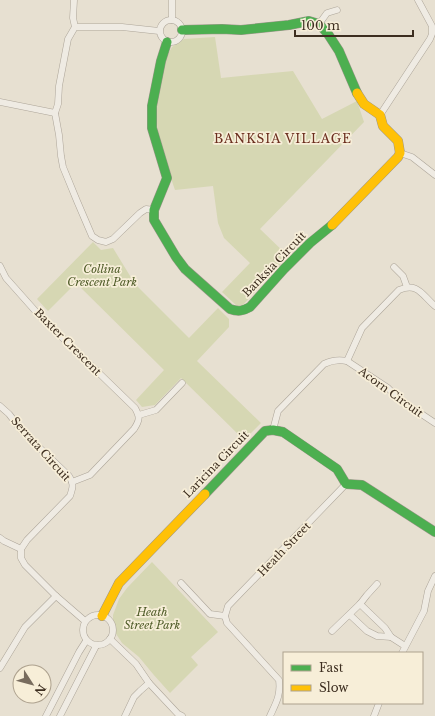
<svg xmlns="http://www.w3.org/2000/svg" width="435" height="716" font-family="'Libre Baskerville',serif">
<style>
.green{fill:#d6d7b3}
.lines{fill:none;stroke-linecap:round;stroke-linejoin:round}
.street-casing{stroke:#ada599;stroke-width:7}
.fast-casing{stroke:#9c958a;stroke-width:10}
.slow-casing{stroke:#9c958a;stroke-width:10}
.street{stroke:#efebe3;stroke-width:6}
.fast{stroke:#4caf50;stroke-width:9}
.slow{stroke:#ffc107;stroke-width:9}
.labels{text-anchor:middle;stroke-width:3.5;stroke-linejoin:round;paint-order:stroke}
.street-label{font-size:11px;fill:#3d2e20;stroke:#f7eed8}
.park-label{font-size:11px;font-style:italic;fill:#4d5a26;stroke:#f7eed8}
.neighbourhood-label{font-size:12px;letter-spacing:1px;fill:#6b2e1e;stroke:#f7eed8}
</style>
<rect width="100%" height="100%" fill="#e7e0d1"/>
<g class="green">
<path d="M 215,37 L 221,78 L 293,71 L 322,119 L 357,101 L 364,122 L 260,229 L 288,256 L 243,305 L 237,306 L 222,292 L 250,263 L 224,238 L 218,223 L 213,186 L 175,190 L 158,141 L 156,106 L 164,61 L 172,47 L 184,39 Z"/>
<path d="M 93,242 L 101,250 L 113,248 L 135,284 L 189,338 L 218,308 L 229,319 L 229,327 L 197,361 L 261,423 L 244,440 L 181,378 L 155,405 L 142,407 L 136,400 L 164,370 L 76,283 L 48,311 L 37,299 Z"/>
<path d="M 152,562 L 218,632 L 191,657 L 198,665 L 170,693 L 153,674 L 139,657 L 122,643 L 113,629 L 113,615 L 119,599 L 127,588 Z"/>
</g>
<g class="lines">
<g class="street-casing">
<g id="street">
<path d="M 74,0 L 73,18 L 75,27"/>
<path d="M 172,0 L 172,20"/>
<circle cx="171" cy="31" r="11"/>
<path d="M 319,24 L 327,13 L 337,10"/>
<path d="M 0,102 L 55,113"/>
<path d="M 380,115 L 430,39 L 432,34 L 432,26 L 418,0"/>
<path d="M 400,153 L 412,157 L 435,175"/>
<path d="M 154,210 L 146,209 L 140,213 L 113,239 L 106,242 L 98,240 L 92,236 L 77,201 L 63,167 L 61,156 L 59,135 L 55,113 L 58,104 L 59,86 L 68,39 L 75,27 L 122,27 L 159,31"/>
<path d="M 0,266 L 6,278 L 38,314 L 135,408 C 140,417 140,420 134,429 L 90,475 L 72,482"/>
<path d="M 394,267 L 403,276 L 407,287"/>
<path d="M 347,361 L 362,328 L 399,290 C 418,282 422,295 435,306"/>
<path d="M 0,406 L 9,414 L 22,431 L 69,476 C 74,484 73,487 70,496 L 27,540 L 21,549 L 21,558 L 25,565 L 56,596 L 85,621"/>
<path d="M 139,415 L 156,410 L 182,383"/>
<path d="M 273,430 L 278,411 L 324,364 C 332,360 338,359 347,361 L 388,388 L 399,399 L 435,423"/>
<path d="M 0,538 L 4,541 L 21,549"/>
<path d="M 181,583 L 210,614 L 225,616"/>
<path d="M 360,604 L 367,595 L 377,584"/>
<circle cx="98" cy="630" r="15"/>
<path d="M 332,631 L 360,604 L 385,628 L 391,637 L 377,636 L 367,631 L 350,615"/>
<path d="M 391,637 L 405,646"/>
<path d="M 110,639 L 136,664 L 149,683 L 178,714 L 182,716"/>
<path d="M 402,653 L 424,611 L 428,591 L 435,576"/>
<path d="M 0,668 L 25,627 L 56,596"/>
<path d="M 46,716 L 79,652 L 86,641"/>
<path d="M 60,716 L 96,646"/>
<path d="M 125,716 L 134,697 L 140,691 L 149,683"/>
<path d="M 270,716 C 276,703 281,695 279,680 L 227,623 L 225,616 L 228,606 L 346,484"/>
<path d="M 374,716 L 379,703"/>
</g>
</g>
<g class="fast-casing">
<g id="fast">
<path d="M 182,30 L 222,29 L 241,30 L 289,25 L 309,21 L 319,24 L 328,34 L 339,51 L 357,93"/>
<path d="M 167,42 L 161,61 L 152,106 L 152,128 L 167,178 L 154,210 L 154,220 L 176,257 L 185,269 L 230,309 C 238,312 243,311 250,307 L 284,269 L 310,243 L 332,225"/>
<path d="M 205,494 L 265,431 L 273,430 L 283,432 L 337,469 L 346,484 L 362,485 L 435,532"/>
</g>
</g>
<g class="slow-casing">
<g id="slow">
<path d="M 332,225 L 398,157 L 400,153 L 398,141 L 383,126 L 380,115 L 364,104 L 357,93"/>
<path d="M 102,616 L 119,583 L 205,494"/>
</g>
</g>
<use href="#street" class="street"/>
<use href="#fast" class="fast"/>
<use href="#slow" class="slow"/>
</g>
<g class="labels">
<g class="street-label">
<text transform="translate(274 264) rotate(-46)" y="4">Banksia Circuit</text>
<text transform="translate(68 342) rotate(45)" y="4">Baxter Crescent</text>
<text transform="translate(391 392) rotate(36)" y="4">Acorn Circuit</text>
<text transform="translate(41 449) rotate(48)" y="4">Serrata Circuit</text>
<text transform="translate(216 464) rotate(-46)" y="4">Laricina Circuit</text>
<text transform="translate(284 549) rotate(-46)" y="4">Heath Street</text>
</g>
<g class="park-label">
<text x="102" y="273">Collina<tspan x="102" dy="13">Crescent Park</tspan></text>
<text x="152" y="616">Heath<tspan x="152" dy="13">Street Park</tspan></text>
</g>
<g class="neighbourhood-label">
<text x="283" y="143">BANKSIA VILLAGE</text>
</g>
</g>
<rect x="283" y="652" width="140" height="52" fill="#f7eed8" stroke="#ada18e"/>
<rect x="291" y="665" width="20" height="6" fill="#4caf50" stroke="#ada18e"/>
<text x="319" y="672" font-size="12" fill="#3d2e20">Fast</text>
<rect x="291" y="685" width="20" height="6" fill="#ffc107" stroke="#ada18e"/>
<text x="319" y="692" font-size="12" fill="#3d2e20">Slow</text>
<g transform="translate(32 684) rotate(126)"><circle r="19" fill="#f7eed8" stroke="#ada18e"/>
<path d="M0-3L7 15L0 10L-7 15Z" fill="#786c5e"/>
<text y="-6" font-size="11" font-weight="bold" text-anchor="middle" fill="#3d2e20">N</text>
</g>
<path d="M295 30v6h118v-6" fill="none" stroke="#3d2e20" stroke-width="2"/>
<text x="301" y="30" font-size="12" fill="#3d2e20" stroke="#f7eed8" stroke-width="3" paint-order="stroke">100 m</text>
</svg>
